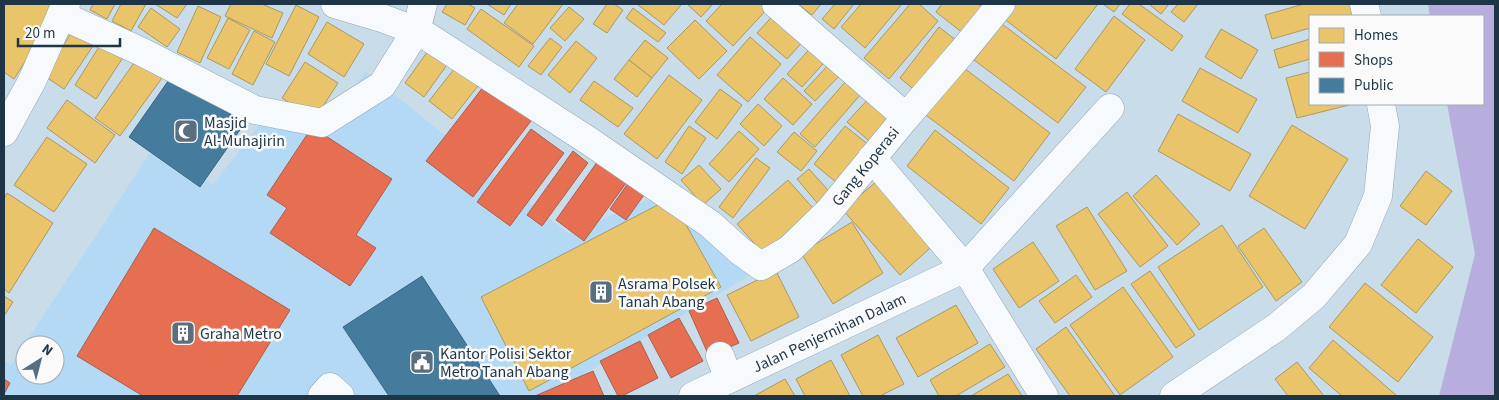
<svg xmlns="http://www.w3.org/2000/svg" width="1499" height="400" font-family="'Source Sans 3',sans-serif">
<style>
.built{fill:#b3d9f4;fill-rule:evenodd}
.water{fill:#b8aedd}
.homes{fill:#e9c46a;stroke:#ac995f}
.shops{fill:#e76f51;stroke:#aa5e4e}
.public{fill:#457b9d;stroke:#396683}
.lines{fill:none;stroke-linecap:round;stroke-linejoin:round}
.minor-casing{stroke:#91a5b2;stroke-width:29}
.minor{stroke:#f7fafc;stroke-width:28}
.labels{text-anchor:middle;stroke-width:5;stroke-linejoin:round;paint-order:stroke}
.poi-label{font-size:16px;fill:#1d3546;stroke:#fafafa;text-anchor:start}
.street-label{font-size:16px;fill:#1d3546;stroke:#fafafa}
</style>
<rect width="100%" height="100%" fill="#c9dcea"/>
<path class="built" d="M 366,72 L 569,234 L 681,185 L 752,274 L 547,396 L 4,396 L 4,360 L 11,365 L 156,144 L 213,185 L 278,101 L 325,124 ZM 25,345 L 55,345 L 55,375 L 25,375 Z"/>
<path class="water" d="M 1428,4 L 1495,4 L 1495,396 L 1439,396 L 1475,254 L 1447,104 L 1483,104 L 1483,16 L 1430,16 Z"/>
<g class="homes">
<path d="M 4,4 L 62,4 L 14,79 L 4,72 Z"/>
<path d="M 93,4 L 115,4 L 107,19 L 90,10 Z"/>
<path d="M 121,4 L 146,4 L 131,31 L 112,21 Z"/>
<path d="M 155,4 L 187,4 L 177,18 Z"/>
<path d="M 231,4 L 262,4 L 283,13 L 272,38 L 225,16 Z"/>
<path d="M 447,4 L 468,4 L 475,8 L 465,25 L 442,12 Z"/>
<path d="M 487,4 L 511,4 L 504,15 Z"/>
<path d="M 518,4 L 563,4 L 533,44 L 504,23 Z"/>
<path d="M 607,4 L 614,4 L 623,10 L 607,33 L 593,24 Z"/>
<path d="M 637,4 L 679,4 L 681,5 L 664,25 Z"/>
<path d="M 687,4 L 713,4 L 701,17 Z"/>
<path d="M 722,4 L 768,4 L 770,6 L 733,46 L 706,21 Z"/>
<path d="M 798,4 L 821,4 L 812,15 Z"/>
<path d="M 835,4 L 854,4 L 834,29 L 822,19 Z"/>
<path d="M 861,4 L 902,4 L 865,48 L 841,27 Z"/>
<path d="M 910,4 L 919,4 L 938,21 L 889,79 L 864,58 Z"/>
<path d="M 942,4 L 978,4 L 987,11 L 968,37 L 936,12 Z"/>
<path d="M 1007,4 L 1098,4 L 1056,59 L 998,14 Z"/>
<path d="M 1103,4 L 1120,4 L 1114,12 Z"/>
<path d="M 1130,4 L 1139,4 L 1183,36 L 1172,51 L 1122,14 Z"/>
<path d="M 1149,4 L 1169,4 L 1161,14 Z"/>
<path d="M 1178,4 L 1198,4 L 1184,22 L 1171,12 Z"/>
<path d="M 1304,4 L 1350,4 L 1353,16 L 1310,16 L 1310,28 L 1272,39 L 1265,15 Z"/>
<path d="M 296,5 L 319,17 L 289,76 L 266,64 Z"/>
<path d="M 198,6 L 221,17 L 200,63 L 177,52 Z"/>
<path d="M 569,7 L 584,19 L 565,41 L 550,28 Z"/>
<path d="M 151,8 L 180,29 L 167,47 L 138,27 Z"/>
<path d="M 633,8 L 666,33 L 658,42 L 626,18 Z"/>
<path d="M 481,9 L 534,46 L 519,67 L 467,29 Z"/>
<path d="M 779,9 L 808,36 L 787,59 L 757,33 Z"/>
<path d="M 1114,16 L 1145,40 L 1106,92 L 1075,69 Z"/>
<path d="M 228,18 L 250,30 L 229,69 L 207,58 Z"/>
<path d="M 695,20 L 727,51 L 699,79 L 667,48 Z"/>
<path d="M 327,22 L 364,44 L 344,77 L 308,54 Z"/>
<path d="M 1002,24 L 1086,87 L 1058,123 L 974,60 Z"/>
<path d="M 939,27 L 957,41 L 917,92 L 900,78 Z"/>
<path d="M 74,29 L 95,43 L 64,89 L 43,75 Z"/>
<path d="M 1221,29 L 1258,50 L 1241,79 L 1205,57 Z"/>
<path d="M 254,31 L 275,42 L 253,85 L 232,74 Z"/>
<path d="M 750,37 L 781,64 L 748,102 L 717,75 Z"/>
<path d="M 550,38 L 562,47 L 541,75 L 528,66 Z"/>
<path d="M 1310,39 L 1310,59 L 1279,68 L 1274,50 Z"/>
<path d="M 645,40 L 668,58 L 652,78 L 629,60 Z"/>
<path d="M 576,41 L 597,58 L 570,93 L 548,75 Z"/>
<path d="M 102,42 L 124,56 L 96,99 L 75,85 Z"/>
<path d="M 816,42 L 831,55 L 802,87 L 787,74 Z"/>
<path d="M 430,48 L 449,62 L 424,97 L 405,83 Z"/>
<path d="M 141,53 L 167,71 L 120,136 L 95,118 Z"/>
<path d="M 629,60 L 652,78 L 637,97 L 614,79 Z"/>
<path d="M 833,60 L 845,70 L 815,101 L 804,91 Z"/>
<path d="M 305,62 L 338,83 L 315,119 L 282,98 Z"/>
<path d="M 956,62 L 1050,133 L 1014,181 L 919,110 Z"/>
<path d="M 458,64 L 481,82 L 452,119 L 429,101 Z"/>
<path d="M 1200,68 L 1257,99 L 1238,133 L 1182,101 Z"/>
<path d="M 1310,72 L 1310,104 L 1353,104 L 1297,118 L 1286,78 Z"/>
<path d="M 852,74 L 867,87 L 815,147 L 800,134 Z"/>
<path d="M 669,75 L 702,100 L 657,159 L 624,134 Z"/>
<path d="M 783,78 L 812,104 L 793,125 L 764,99 Z"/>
<path d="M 594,81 L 633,108 L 618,127 L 580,100 Z"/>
<path d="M 720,89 L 742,105 L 717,139 L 695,122 Z"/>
<path d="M 871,96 L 897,114 L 874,145 L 847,122 Z"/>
<path d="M 67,100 L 115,135 L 95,163 L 47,128 Z"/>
<path d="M 758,104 L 782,126 L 764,146 L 740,124 Z"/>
<path d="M 1178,114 L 1251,154 L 1230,191 L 1158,151 Z"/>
<path d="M 1292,125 L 1348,159 L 1305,229 L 1249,196 Z"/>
<path d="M 689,126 L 706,138 L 682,174 L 665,162 Z"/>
<path d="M 845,126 L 874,149 L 842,187 L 814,164 Z"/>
<path d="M 935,130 L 1009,188 L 981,224 L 907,166 Z"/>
<path d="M 739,131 L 759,149 L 729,182 L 709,164 Z"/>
<path d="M 794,132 L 817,151 L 801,171 L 777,152 Z"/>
<path d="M 47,137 L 87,164 L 54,212 L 14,185 Z"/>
<path d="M 756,158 L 770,168 L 733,218 L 719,207 Z"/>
<path d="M 699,165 L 721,189 L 703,205 L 681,180 Z"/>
<path d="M 809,169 L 837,200 L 824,211 L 797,179 Z"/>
<path d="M 1426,171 L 1452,191 L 1426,225 L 1400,206 Z"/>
<path d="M 884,175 L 938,241 L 900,275 L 843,210 Z"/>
<path d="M 1156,175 L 1200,224 L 1177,245 L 1133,196 Z"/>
<path d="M 788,180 L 819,215 L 769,260 L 737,224 Z"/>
<path d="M 1127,192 L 1168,246 L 1140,267 L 1098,214 Z"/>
<path d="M 7,193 L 53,223 L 9,293 L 4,289 L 4,199 Z"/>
<path d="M 671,198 L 721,287 L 529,391 L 481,297 Z"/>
<path d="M 1087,207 L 1127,271 L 1095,290 L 1056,226 Z"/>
<path d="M 852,222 L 883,273 L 833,304 L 801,253 Z"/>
<path d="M 1222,225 L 1263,287 L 1199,330 L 1158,267 Z"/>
<path d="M 1264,228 L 1302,282 L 1276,301 L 1238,246 Z"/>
<path d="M 1418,239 L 1453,267 L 1416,313 L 1381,285 Z"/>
<path d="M 1033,242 L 1059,281 L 1019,308 L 993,269 Z"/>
<path d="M 776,271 L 799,317 L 751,341 L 727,295 Z"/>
<path d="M 1150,271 L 1195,335 L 1176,348 L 1131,284 Z"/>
<path d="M 1076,275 L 1092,297 L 1055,323 L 1039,301 Z"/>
<path d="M 1365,283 L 1433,337 L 1398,382 L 1329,327 Z"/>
<path d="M 1123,287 L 1173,357 L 1120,395 L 1070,325 Z"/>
<path d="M 4,296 L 13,302 L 4,316 Z"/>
<path d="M 956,305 L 978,343 L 918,377 L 896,338 Z"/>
<path d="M 1066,327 L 1115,396 L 1070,396 L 1036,349 Z"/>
<path d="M 878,335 L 904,384 L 880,396 L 863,396 L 841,355 Z"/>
<path d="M 1333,340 L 1397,396 L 1342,396 L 1309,368 Z"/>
<path d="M 990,344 L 1005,367 L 956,396 L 939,396 L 930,380 Z"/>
<path d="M 831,360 L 850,396 L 805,396 L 796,379 Z"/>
<path d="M 1297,362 L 1324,396 L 1288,396 L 1275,379 Z"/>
<path d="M 1008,374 L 1022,396 L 971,396 Z"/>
<path d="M 785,379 L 795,396 L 754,396 Z"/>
</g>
<g class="shops">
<path d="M 487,82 L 534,117 L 473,197 L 426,161 Z"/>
<path d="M 312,127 L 392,179 L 356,235 L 376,248 L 350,286 L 270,233 L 287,208 L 267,195 Z"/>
<path d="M 531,129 L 564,153 L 510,226 L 477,202 Z"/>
<path d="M 573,151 L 588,163 L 542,226 L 527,215 Z"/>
<path d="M 600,158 L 629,179 L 584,241 L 556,220 Z"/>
<path d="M 633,176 L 649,188 L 626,220 L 610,209 Z"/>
<path d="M 154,228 L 290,310 L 237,396 L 143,396 L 77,356 Z"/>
<path d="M 717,298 L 739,343 L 709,356 L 689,311 Z"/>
<path d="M 679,318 L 703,361 L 671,378 L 648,335 Z"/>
<path d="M 640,341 L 658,378 L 622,396 L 618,396 L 600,361 Z"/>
<path d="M 593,371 L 604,396 L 535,396 Z"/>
<path d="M 4,379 L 10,383 L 4,394 Z"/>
</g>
<g class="public">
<path d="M 173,74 L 244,124 L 200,187 L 129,137 Z"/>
<path d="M 422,276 L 500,396 L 389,396 L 343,327 Z"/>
</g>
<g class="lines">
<g class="minor-casing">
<g id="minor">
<path d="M 423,4 L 416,31 L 428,37 L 589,141 L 710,224 L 740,251 L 761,266 L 790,249 L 829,211 L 906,117 L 962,52 L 1001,4"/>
<path d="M 776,4 L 906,117"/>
<path d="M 1364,4 L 1367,16"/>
<path d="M 61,15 L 140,51 L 255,110 L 322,123 L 382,85 L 416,31 L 382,18 L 335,4"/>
<path d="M 4,132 L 32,81 L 66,4"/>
<path d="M 872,158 L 965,268 L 1110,108"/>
<path d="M 720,356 L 729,379"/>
<path d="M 322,396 L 330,387 L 340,396"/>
<path d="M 693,396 L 965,268 L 1044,396"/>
<path d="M 1174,396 L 1277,327 L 1314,296 L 1358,244 L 1378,196 L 1385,126 L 1381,104"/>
</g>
</g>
<use href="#minor" class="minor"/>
</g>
<defs>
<g id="mosque-square" transform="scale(1.25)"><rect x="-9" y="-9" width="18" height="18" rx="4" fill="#596f7f" stroke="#fafafa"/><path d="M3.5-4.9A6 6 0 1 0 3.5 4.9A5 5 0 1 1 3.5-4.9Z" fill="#fff"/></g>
<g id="building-square" transform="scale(1.25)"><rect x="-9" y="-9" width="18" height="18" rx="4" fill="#596f7f" stroke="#fafafa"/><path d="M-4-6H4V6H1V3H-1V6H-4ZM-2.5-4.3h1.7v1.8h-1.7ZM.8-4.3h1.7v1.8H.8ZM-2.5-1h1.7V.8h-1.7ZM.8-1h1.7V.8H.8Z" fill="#fff"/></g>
<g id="civic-square" transform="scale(1.25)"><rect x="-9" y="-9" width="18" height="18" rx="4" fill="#596f7f" stroke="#fafafa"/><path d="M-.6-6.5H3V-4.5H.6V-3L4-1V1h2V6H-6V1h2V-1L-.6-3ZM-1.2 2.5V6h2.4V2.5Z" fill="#fff"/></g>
</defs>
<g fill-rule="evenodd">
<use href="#mosque-square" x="186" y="131"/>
<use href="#building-square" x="601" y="292"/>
<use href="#building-square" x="183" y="333"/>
<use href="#civic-square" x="422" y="362"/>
</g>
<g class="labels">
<g class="poi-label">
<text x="204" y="128">Masjid<tspan x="204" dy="18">Al-Muhajirin</tspan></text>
<text x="618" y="289">Asrama Polsek<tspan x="618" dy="18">Tanah Abang</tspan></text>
<text x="200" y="339">Graha Metro</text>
<text x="440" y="359">Kantor Polisi Sektor<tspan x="440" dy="18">Metro Tanah Abang</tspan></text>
</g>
<g class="street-label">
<text transform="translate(865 166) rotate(-51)" y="6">Gang Koperasi</text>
<text transform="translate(829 332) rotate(-25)" y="6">Jalan Penjernihan Dalam</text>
</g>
</g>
<rect width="1499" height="400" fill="none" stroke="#1d3546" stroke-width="10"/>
<rect x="1309" y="15" width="175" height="90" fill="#fafafa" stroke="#a2abb2"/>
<rect x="1319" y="28" width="25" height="15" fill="#e9c46a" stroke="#a2abb2"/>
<text x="1354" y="40" font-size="15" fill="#1d3546">Homes</text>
<rect x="1319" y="52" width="25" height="15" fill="#e76f51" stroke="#a2abb2"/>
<text x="1354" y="65" font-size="15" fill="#1d3546">Shops</text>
<rect x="1319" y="78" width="25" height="15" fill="#457b9d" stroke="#a2abb2"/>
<text x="1354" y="90" font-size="15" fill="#1d3546">Public</text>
<g transform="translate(40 360) rotate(36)"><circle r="24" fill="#fafafa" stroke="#a2abb2"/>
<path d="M0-4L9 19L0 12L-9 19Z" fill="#596f7f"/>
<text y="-8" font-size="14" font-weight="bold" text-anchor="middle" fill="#1d3546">N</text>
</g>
<path d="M18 38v8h102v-8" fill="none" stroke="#1d3546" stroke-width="2.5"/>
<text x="25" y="38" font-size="15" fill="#1d3546" stroke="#fafafa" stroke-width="4" paint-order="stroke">20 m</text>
</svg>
